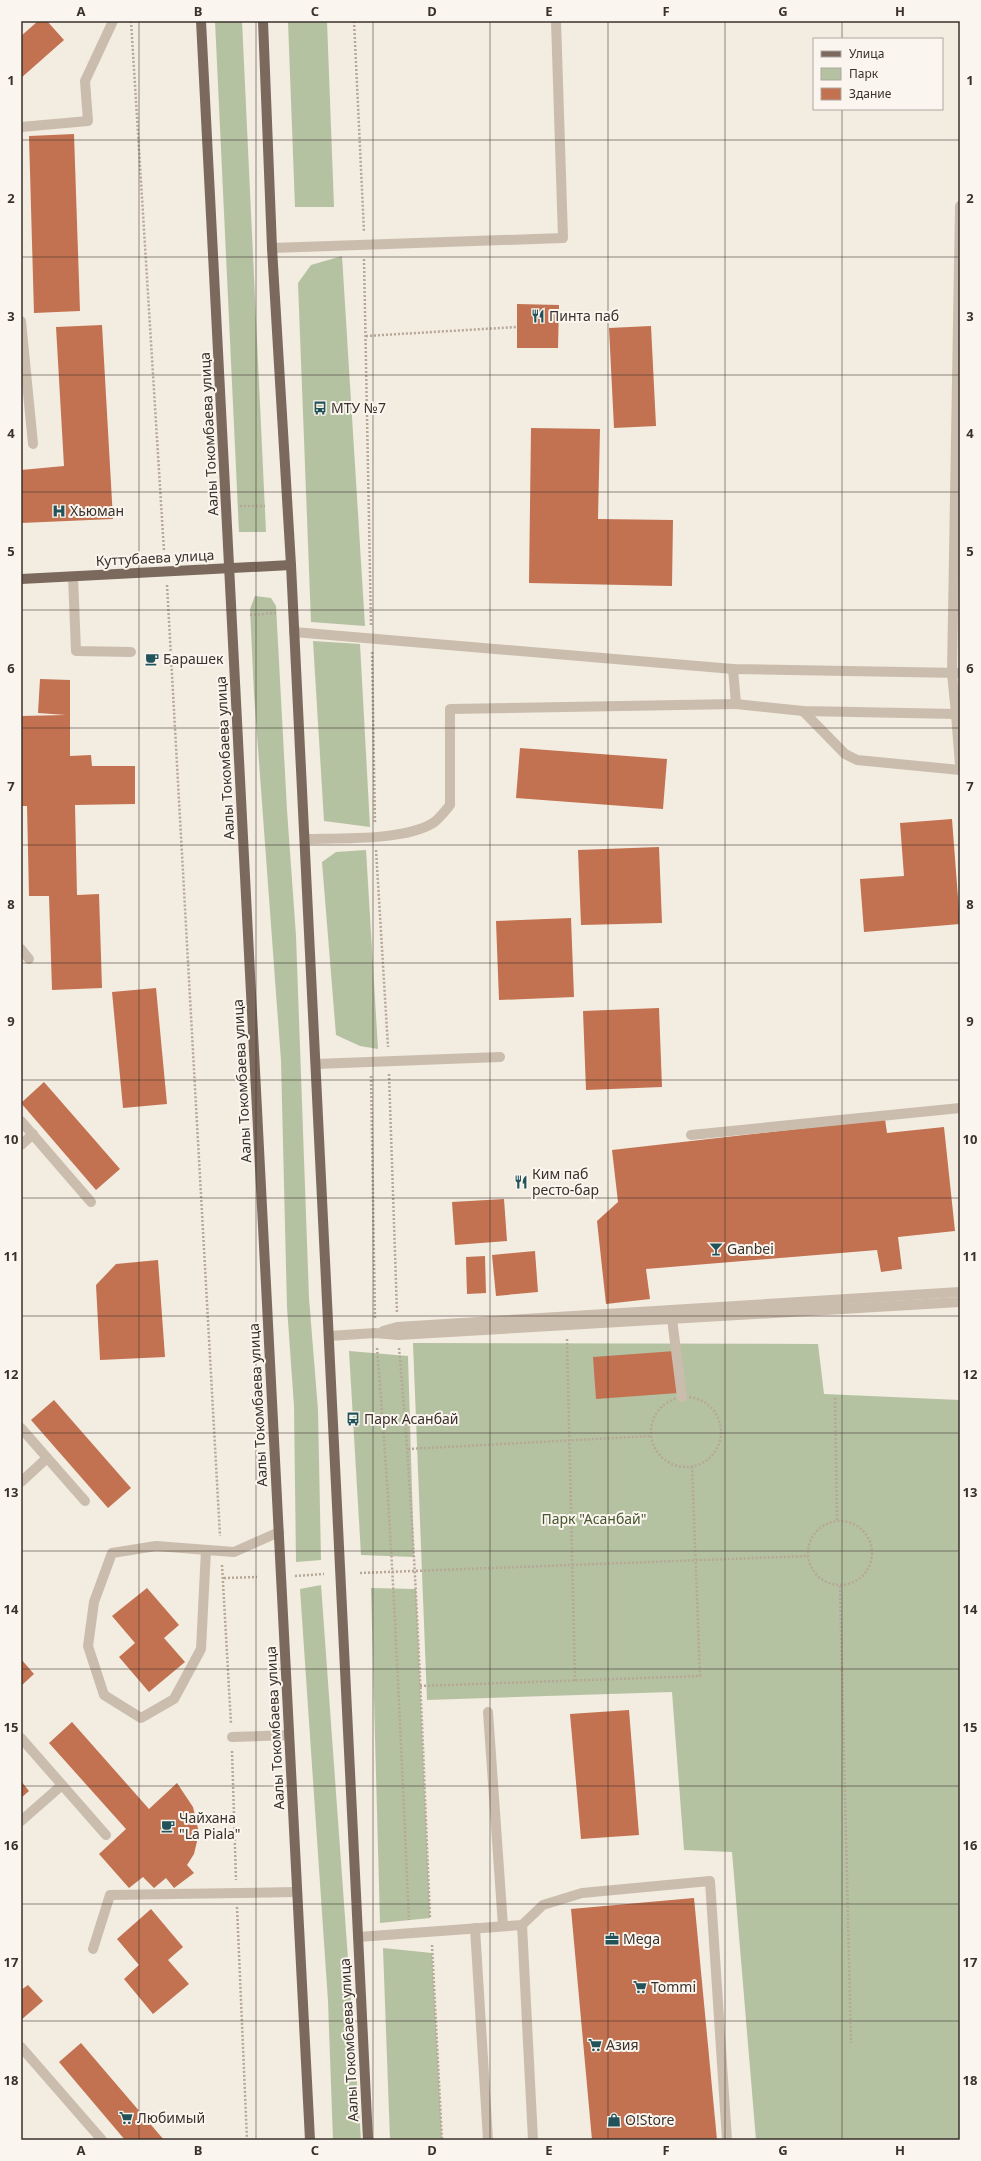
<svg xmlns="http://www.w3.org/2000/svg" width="981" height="2161" font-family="'Noto Sans',sans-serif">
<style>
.green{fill:#b5c2a1}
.building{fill:#c27250}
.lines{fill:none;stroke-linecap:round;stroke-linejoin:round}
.path{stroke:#b7a797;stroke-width:2.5;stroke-dasharray:2 2;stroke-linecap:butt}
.minor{stroke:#cbbdad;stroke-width:10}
.major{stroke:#7b695d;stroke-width:10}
.grid{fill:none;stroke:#3a312b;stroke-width:1;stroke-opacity:0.55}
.labels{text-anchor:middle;stroke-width:4;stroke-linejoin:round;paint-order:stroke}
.poi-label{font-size:14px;fill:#3a312b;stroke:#faf5ee;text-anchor:start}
.street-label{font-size:14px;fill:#3a312b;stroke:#faf5ee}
.park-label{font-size:14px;fill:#475730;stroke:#faf5ee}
.neatline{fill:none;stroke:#3a312b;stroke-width:1.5}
.grid-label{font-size:13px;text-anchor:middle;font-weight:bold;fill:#3a312b}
</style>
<rect width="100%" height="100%" fill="#f3ece1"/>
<g class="green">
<path d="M 215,21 L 242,21 L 266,532 L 239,532 Z"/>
<path d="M 288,21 L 327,21 L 334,207 L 295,207 Z"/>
<path d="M 342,256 L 365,626 L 311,622 L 298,283 L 311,265 Z"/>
<path d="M 255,596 L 271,598 L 276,606 L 287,810 L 296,936 L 309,1298 L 318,1410 L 321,1560 L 296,1562 L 294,1406 L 287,1307 L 281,1061 L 254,694 L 250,609 Z"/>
<path d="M 313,641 L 360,644 L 370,827 L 324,821 Z"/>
<path d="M 366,850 L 378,1049 L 360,1046 L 336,1035 L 322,862 L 336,852 Z"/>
<path d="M 413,1343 L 818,1344 L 824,1394 L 960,1400 L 960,2140 L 756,2140 L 732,1852 L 684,1850 L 672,1692 L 427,1700 Z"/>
<path d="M 349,1351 L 408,1356 L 414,1557 L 361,1555 Z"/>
<path d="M 321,1585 L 360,2125 L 361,2140 L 333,2140 L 328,2001 L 300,1589 Z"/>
<path d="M 371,1588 L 416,1589 L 430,1918 L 380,1923 Z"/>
<path d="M 383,1948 L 432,1953 L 442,2140 L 390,2140 Z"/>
</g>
<g class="building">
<path d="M 38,21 L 47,21 L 64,40 L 21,78 L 21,36 Z"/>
<path d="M 74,134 L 80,311 L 34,313 L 29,136 Z"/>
<path d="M 517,304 L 559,305 L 558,348 L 517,348 Z"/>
<path d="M 102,325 L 113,519 L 21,523 L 21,470 L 64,466 L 56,327 Z"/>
<path d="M 651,326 L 656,426 L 614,428 L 609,328 Z"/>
<path d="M 531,428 L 600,429 L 598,519 L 673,520 L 672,586 L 529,583 Z"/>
<path d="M 40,679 L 70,680 L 70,756 L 91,755 L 92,766 L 135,766 L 135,804 L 75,805 L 77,895 L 99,894 L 102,988 L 52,990 L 49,896 L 29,896 L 27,806 L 21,806 L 21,716 L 66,715 L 38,713 Z"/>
<path d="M 520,748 L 667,759 L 663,809 L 516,798 Z"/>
<path d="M 952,819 L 960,924 L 864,932 L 860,879 L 904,876 L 900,823 Z"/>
<path d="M 659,847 L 662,923 L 581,925 L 578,850 Z"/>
<path d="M 571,918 L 574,997 L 499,1000 L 496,921 Z"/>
<path d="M 156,988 L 167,1104 L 123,1108 L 112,992 Z"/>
<path d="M 659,1008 L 662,1087 L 586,1090 L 583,1011 Z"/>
<path d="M 44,1082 L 120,1169 L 96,1190 L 21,1103 Z"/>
<path d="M 885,1119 L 887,1133 L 944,1127 L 955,1231 L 898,1237 L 902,1269 L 881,1272 L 877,1250 L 646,1269 L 650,1299 L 606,1304 L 597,1221 L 618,1202 L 612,1150 Z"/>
<path d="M 504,1199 L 507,1241 L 455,1245 L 452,1202 Z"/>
<path d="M 535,1251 L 538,1292 L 496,1296 L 492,1255 Z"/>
<path d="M 485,1256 L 486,1293 L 467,1294 L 466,1257 Z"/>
<path d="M 158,1260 L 165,1357 L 100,1360 L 96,1285 L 116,1264 Z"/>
<path d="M 675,1351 L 678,1393 L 596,1399 L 593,1357 Z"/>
<path d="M 54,1400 L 131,1488 L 108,1508 L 31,1420 Z"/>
<path d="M 147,1588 L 179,1625 L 164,1638 L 185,1662 L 149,1692 L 119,1657 L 135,1643 L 112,1616 Z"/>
<path d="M 21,1659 L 34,1674 L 21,1686 Z"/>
<path d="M 629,1710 L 639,1835 L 581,1839 L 570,1714 Z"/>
<path d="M 72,1722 L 149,1809 L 177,1783 L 193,1807 L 199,1833 L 194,1854 L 187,1865 L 194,1873 L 174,1888 L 166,1878 L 154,1888 L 143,1877 L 129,1888 L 99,1854 L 126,1829 L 49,1743 Z"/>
<path d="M 21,1781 L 29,1791 L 21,1798 Z"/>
<path d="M 694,1898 L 717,2140 L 592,2140 L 571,1909 Z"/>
<path d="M 151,1909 L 183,1947 L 168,1960 L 189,1984 L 153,2014 L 124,1979 L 139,1965 L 117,1939 Z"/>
<path d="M 28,1985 L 43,2001 L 21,2020 L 21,1990 Z"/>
<path d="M 81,2043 L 164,2140 L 125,2140 L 59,2062 Z"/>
</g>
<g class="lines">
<g class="path">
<path d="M 131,21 L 164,551"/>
<path d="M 354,21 L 364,232"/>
<path d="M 364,259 L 371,625"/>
<path d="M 366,336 L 517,327"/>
<path d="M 240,506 L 265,506"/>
<path d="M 167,585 L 220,1536"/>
<path d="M 250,615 L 276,613"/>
<path d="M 372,652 L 375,823"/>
<path d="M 376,850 L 388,1047"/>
<path d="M 389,1074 L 397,1313"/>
<path d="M 371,1076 L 375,1319"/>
<path d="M 567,1339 L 575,1681"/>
<path d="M 377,1348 C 393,1538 400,1729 409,1920"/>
<path d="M 399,1348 C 416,1537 422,1728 430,1918"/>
<circle cx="686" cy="1432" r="35"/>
<path d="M 835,1398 L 837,1522"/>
<path d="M 408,1449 L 651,1436"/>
<circle cx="840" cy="1553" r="32"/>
<path d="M 222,1565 L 231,1724"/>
<path d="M 360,1573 L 808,1556"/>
<path d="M 295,1576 L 324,1574"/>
<path d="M 224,1578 L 257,1577"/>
<path d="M 840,1586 L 851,2043"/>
<path d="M 420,1686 L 700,1676 L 692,1466"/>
<path d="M 232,1751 L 236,1880"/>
<path d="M 237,1907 L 247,2140"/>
<path d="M 432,1945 L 442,2140"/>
</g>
<g class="minor">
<path d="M 21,127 L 88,121 L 85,81 L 113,21"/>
<path d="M 272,248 L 563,238 L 556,21"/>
<path d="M 21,321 L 33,444"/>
<path d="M 73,577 L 76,651 L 131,652"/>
<path d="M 294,632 L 733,669 L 960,673"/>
<path d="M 733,669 L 736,704 L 803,711 L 956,714 L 952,673 L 960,206"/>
<path d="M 803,711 L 845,754 L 857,760 L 960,770"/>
<path d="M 956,714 L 960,765"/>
<path d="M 305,839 C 338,838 404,841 433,823 C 439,819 445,811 450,805 L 450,709 L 736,704"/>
<path d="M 21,949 L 29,959"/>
<path d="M 316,1064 L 500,1057"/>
<path d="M 21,1121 L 91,1202"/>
<path d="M 691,1135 L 960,1108"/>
<path d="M 21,1145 L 33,1134"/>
<path d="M 672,1319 L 682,1397"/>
<path d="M 383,1331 L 397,1327 L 960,1292"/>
<path d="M 329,1336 L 375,1333 L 398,1335 L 960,1302"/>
<path d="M 21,1428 L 85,1501"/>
<path d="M 21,1482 L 47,1458"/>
<path d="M 206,1550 L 201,1649 L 174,1699 L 141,1718 L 104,1695 L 88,1646 L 94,1602 L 112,1553 L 156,1546 L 234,1552 L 279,1532"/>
<path d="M 488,1712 L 503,1926"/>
<path d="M 232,1737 L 289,1735"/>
<path d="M 21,1738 L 106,1835"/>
<path d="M 21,1821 L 62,1785"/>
<path d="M 522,1925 L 533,2140"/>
<path d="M 475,1928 L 488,2140"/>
<path d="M 358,1937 L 522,1925 L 543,1905 L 582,1893 L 710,1881 L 727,2140"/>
<path d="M 93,1949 L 110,1895 L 297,1892"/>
<path d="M 21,2047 L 102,2140"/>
</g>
<g class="major">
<path d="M 201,21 L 310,2140"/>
<path d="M 263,21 L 272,248 L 291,565 L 368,2140"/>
<path d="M 21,579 L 291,565"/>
</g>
</g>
<path class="grid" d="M 139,21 L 139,2140M 256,21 L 256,2140M 373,21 L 373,2140M 490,21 L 490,2140M 608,21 L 608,2140M 725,21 L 725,2140M 842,21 L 842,39M 842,109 L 842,2140M 21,140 L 960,140M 21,257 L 960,257M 21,375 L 960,375M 21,492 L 960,492M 21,610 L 960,610M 21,728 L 960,728M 21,845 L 960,845M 21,963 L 960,963M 21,1080 L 960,1080M 21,1198 L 960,1198M 21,1316 L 960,1316M 21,1433 L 960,1433M 21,1551 L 960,1551M 21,1669 L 960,1669M 21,1786 L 960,1786M 21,1904 L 960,1904M 21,2021 L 960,2021"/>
<defs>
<g id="restaurant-bare" transform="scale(1.08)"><path d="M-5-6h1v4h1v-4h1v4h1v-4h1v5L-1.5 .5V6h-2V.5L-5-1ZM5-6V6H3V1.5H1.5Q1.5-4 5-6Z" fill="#22535b" stroke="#faf5ee" stroke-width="2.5" paint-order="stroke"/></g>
<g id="bus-bare" transform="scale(1.08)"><path d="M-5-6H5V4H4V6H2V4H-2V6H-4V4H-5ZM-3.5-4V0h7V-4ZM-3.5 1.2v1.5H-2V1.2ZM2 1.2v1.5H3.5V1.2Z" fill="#22535b" stroke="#faf5ee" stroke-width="2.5" paint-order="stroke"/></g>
<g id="hospital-bare" transform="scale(1.08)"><path d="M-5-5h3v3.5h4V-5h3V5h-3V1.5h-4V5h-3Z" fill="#22535b" stroke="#faf5ee" stroke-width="2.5" paint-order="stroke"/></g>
<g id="cafe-bare" transform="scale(1.08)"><path d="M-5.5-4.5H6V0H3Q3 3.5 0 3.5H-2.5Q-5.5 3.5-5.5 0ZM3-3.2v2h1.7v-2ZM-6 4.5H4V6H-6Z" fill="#22535b" stroke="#faf5ee" stroke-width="2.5" paint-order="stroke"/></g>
<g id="bar-bare" transform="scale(1.08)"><path d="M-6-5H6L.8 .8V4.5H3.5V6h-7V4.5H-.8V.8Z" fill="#22535b" stroke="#faf5ee" stroke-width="2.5" paint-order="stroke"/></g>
<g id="office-bare" transform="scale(1.08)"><path d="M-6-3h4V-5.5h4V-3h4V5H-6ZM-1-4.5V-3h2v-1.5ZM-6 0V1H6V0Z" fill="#22535b" stroke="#faf5ee" stroke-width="2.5" paint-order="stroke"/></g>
<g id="supermarket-bare" transform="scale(1.08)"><path d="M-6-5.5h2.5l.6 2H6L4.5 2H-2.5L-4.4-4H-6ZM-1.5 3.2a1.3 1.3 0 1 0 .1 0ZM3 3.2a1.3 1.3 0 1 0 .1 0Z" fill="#22535b" stroke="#faf5ee" stroke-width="2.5" paint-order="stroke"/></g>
<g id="shop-bare" transform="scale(1.08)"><path d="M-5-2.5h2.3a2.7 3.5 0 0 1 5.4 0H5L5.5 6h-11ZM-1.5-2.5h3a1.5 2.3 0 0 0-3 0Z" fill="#22535b" stroke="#faf5ee" stroke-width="2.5" paint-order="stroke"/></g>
</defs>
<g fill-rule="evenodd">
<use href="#restaurant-bare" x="538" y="316"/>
<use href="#bus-bare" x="320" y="408"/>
<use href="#hospital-bare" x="59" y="511"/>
<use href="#cafe-bare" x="152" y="659"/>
<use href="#restaurant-bare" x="521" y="1182"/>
<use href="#bar-bare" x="716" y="1249"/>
<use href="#bus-bare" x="353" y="1419"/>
<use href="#cafe-bare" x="168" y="1826"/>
<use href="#office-bare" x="612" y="1939"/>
<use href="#supermarket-bare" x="640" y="1987"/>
<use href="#supermarket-bare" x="595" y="2045"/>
<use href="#supermarket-bare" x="126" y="2118"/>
<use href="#shop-bare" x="614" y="2120"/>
</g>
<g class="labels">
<g class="poi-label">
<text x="549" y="321">Пинта паб</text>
<text x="331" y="413">МТУ №7</text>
<text x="70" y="516">Хьюман</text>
<text x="163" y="664">Барашек</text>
<text x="532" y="1179">Ким паб<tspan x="532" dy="16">ресто-бар</tspan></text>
<text x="727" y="1254">Ganbei</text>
<text x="364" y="1424">Парк Асанбай</text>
<text x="179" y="1823">Чайхана<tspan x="179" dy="16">"La Piala"</tspan></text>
<text x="623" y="1944">Mega</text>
<text x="651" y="1992">Tommi</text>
<text x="606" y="2050">Азия</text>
<text x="137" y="2123">Любимый</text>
<text x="625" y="2125">O!Store</text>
</g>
<g class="street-label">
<text transform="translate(209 434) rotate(-93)" y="5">Аалы Токомбаева улица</text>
<text transform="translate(155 558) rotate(-3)" y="5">Куттубаева улица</text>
<text transform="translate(225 758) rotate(-93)" y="5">Аалы Токомбаева улица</text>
<text transform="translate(242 1081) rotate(-93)" y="5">Аалы Токомбаева улица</text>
<text transform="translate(258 1405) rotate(-93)" y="5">Аалы Токомбаева улица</text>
<text transform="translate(275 1728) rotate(-93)" y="5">Аалы Токомбаева улица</text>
<text transform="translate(349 2040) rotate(-93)" y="5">Аалы Токомбаева улица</text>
</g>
<g class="park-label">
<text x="594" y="1524">Парк "Асанбай"</text>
</g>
</g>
<rect width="981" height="2161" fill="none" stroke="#faf5ee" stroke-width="44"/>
<rect x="813" y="38" width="130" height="72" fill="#faf5ee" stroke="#ada7a0"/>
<rect x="821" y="51" width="20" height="6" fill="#7b695d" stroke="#ada7a0"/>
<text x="849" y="58" font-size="12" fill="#3a312b">Улица</text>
<rect x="821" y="68" width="20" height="12" fill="#b5c2a1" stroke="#ada7a0"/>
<text x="849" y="78" font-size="12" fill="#3a312b">Парк</text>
<rect x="821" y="88" width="20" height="12" fill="#c27250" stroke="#ada7a0"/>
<text x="849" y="98" font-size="12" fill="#3a312b">Здание</text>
<rect x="22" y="22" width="937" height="2117" class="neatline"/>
<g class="grid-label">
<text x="81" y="16">A</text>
<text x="198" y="16">B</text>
<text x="315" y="16">C</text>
<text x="432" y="16">D</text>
<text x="549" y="16">E</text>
<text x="666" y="16">F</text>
<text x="783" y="16">G</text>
<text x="900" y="16">H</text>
<text x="11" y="85">1</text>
<text x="970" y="85">1</text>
<text x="11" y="203">2</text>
<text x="970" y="203">2</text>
<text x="11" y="321">3</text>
<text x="970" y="321">3</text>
<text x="11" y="438">4</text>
<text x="970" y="438">4</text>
<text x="11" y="556">5</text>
<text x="970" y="556">5</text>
<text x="11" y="673">6</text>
<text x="970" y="673">6</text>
<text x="11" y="791">7</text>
<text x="970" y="791">7</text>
<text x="11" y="909">8</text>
<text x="970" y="909">8</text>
<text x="11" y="1026">9</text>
<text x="970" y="1026">9</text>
<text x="11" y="1144">10</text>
<text x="970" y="1144">10</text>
<text x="11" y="1261">11</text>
<text x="970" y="1261">11</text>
<text x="11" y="1379">12</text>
<text x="970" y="1379">12</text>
<text x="11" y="1497">13</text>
<text x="970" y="1497">13</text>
<text x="11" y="1614">14</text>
<text x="970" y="1614">14</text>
<text x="11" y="1732">15</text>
<text x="970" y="1732">15</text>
<text x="11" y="1850">16</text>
<text x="970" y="1850">16</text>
<text x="11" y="1967">17</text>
<text x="970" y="1967">17</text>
<text x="11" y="2085">18</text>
<text x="970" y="2085">18</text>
<text x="81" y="2155">A</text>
<text x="198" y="2155">B</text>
<text x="315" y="2155">C</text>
<text x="432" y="2155">D</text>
<text x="549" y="2155">E</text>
<text x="666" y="2155">F</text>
<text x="783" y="2155">G</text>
<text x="900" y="2155">H</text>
</g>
</svg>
